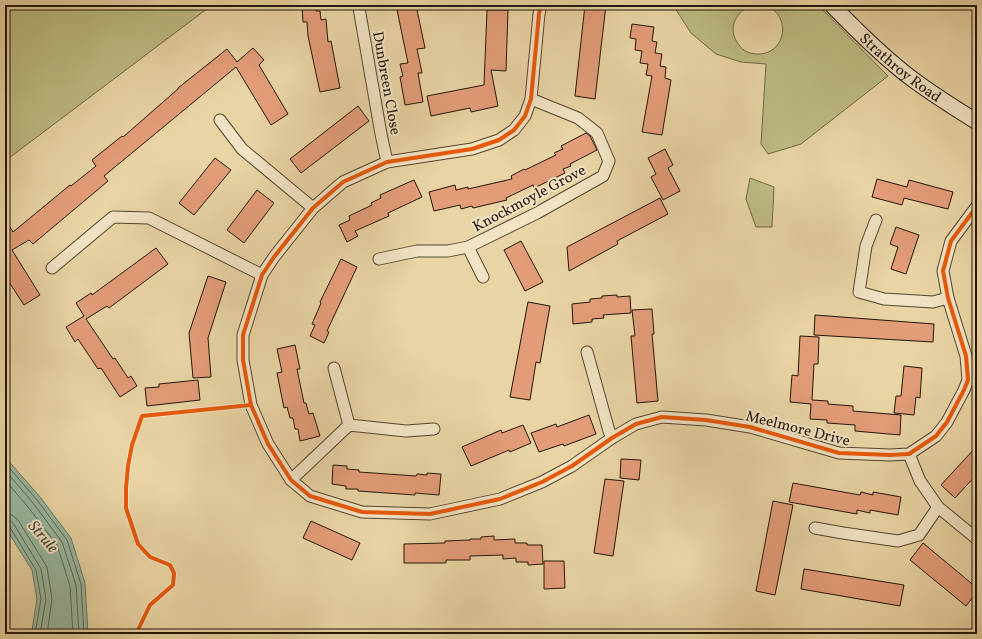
<svg xmlns="http://www.w3.org/2000/svg" width="982" height="639" font-family="Vollkorn,serif">
<style>
.green{fill:#bcbb82;stroke:#706846}
.water{fill:#99b9a1;stroke:#6a7864}
.lines{fill:none;stroke-linecap:round;stroke-linejoin:round}
.shore{stroke:#5e6855;stroke-width:1}
.building{fill:#e39d79;stroke:#231609}
.street-casing{stroke:#544630;stroke-width:13}
.secondary-casing{stroke:#231609;stroke-width:17}
.street{stroke:#f1e3c4;stroke-width:11}
.secondary{stroke:#f1e3c4;stroke-width:15}
.cycleway-casing{stroke:#f1e3c4;stroke-width:6}
.cycleway{stroke:#e8590c;stroke-width:4}
.labels{text-anchor:middle;stroke-width:4;stroke-linejoin:round;paint-order:stroke}
.street-label{font-size:15px;fill:#231609;stroke:#f1e3c4}
.water-label{font-size:16px;font-style:italic;fill:#4c4f3e;stroke:#f1e3c4}
</style>
<rect width="100%" height="100%" fill="#e9d4a4"/>
<filter id="stains"><feTurbulence type="fractalNoise" baseFrequency=".005" numOctaves="4"/><feColorMatrix values="0 0 0 0 .2 0 0 0 0 .09 0 0 0 0 .02 0 0 0 .5 -.17"/></filter>
<radialGradient id="worn" r=".72"><stop offset=".6" stop-color="#630" stop-opacity="0"/><stop offset="1" stop-color="#630" stop-opacity=".3"/></radialGradient>
<g class="green">
<path d="M 5,5 L 212,5 L 5,161 Z"/>
<path d="M 673,5 L 754,5 C 736,10 726,29 739,45 C 743,51 750,54 757,54 C 789,55 792,8 760,5 L 818,5 L 888,76 L 801,144 L 768,154 L 761,144 L 766,64 L 741,62 L 716,54 L 691,33 Z"/>
<path d="M 750,178 L 774,187 L 772,227 L 756,227 L 746,199 Z"/>
</g>
<path class="water" d="M 5,457 L 40,497 L 71,538 L 85,583 L 88,634 L 30,634 L 32,630 L 37,599 L 32,570 L 5,527 Z"/>
<g class="lines">
<g class="shore">
<path d="M 5,463 L 37,500 L 67,540 L 81,584 L 84,634"/>
<path d="M 5,470 L 33,503 L 62,542 L 76,585 L 79,634"/>
<path d="M 5,480 L 28,507 L 57,545 L 70,586 L 73,634"/>
<path d="M 5,514 L 12,515 L 18,520 L 47,567 L 52,599 L 47,634"/>
<path d="M 5,520 L 11,521 L 15,526 L 41,569 L 46,599 L 40,634"/>
<path d="M 5,525 L 9,526 L 11,529 L 36,570 L 41,599 L 35,634"/>
</g>
</g>
<g class="building">
<path d="M 302,5 L 315,5 L 316,11 L 320,11 L 321,20 L 326,19 L 328,42 L 331,41 L 340,88 L 320,92 L 308,36 L 307,22 L 303,22 Z"/>
<path d="M 396,5 L 416,5 L 425,48 L 417,49 L 422,73 L 418,73 L 423,102 L 405,105 L 400,77 L 403,76 L 400,64 L 408,63 Z"/>
<path d="M 585,5 L 606,5 L 595,99 L 575,96 Z"/>
<path d="M 487,10 L 508,10 L 506,71 L 491,70 L 498,106 L 471,112 L 470,108 L 431,116 L 427,96 L 484,85 Z"/>
<path d="M 632,24 L 654,27 L 652,41 L 657,42 L 655,53 L 662,54 L 660,66 L 666,67 L 665,78 L 671,80 L 662,135 L 642,132 L 652,76 L 646,75 L 648,64 L 640,63 L 642,51 L 635,50 L 636,39 L 630,38 Z"/>
<path d="M 253,48 L 264,60 L 259,65 L 288,114 L 271,125 L 236,67 L 104,176 L 108,181 L 33,244 L 29,240 L 12,250 L 40,295 L 24,305 L 5,276 L 5,219 L 13,232 L 70,185 L 71,186 L 96,166 L 92,160 L 122,136 L 123,137 L 178,89 L 178,88 L 227,49 L 237,62 Z"/>
<path d="M 358,106 L 369,121 L 301,173 L 290,159 Z"/>
<path d="M 586,133 L 590,136 L 597,150 L 570,164 L 571,166 L 563,169 L 565,173 L 534,188 L 533,185 L 506,198 L 507,200 L 473,208 L 472,206 L 461,209 L 460,205 L 434,211 L 429,192 L 455,185 L 456,190 L 468,187 L 468,189 L 512,179 L 511,176 L 524,169 L 525,170 L 556,155 L 554,153 L 563,149 L 561,146 Z"/>
<path d="M 665,149 L 673,165 L 668,168 L 680,191 L 663,200 L 651,177 L 656,174 L 648,158 Z"/>
<path d="M 215,158 L 231,170 L 194,215 L 179,203 Z"/>
<path d="M 877,179 L 907,187 L 909,180 L 953,192 L 948,209 L 904,198 L 902,205 L 872,197 Z"/>
<path d="M 414,180 L 422,197 L 388,213 L 389,216 L 355,231 L 358,236 L 347,242 L 339,225 L 350,220 L 349,216 L 372,205 L 371,203 L 381,198 L 380,195 Z"/>
<path d="M 257,190 L 274,203 L 244,243 L 227,230 Z"/>
<path d="M 660,198 L 668,214 L 617,241 L 618,244 L 569,271 L 567,247 Z"/>
<path d="M 896,227 L 919,235 L 906,274 L 891,269 L 898,247 L 890,244 Z"/>
<path d="M 521,241 L 543,282 L 525,291 L 504,250 Z"/>
<path d="M 156,248 L 168,264 L 109,308 L 107,306 L 86,319 L 113,359 L 115,358 L 128,378 L 131,376 L 137,386 L 120,397 L 101,368 L 98,369 L 78,339 L 75,342 L 66,327 L 84,316 L 76,303 L 91,293 L 92,295 Z"/>
<path d="M 341,259 L 357,267 L 327,331 L 329,332 L 324,343 L 310,336 L 315,325 L 312,324 L 321,303 L 320,302 Z"/>
<path d="M 208,276 L 226,282 L 208,338 L 211,377 L 193,378 L 189,333 Z"/>
<path d="M 617,295 L 617,297 L 630,296 L 631,313 L 603,315 L 604,318 L 592,319 L 592,322 L 573,324 L 572,304 L 590,302 L 590,299 L 602,298 L 602,296 Z"/>
<path d="M 528,302 L 550,306 L 540,363 L 536,362 L 530,400 L 510,397 Z"/>
<path d="M 652,309 L 654,334 L 652,334 L 658,401 L 637,403 L 631,336 L 635,336 L 632,310 Z"/>
<path d="M 815,315 L 934,324 L 933,342 L 814,335 Z"/>
<path d="M 800,336 L 819,337 L 818,364 L 814,364 L 812,400 L 828,401 L 828,404 L 853,406 L 853,411 L 901,415 L 900,435 L 855,431 L 855,425 L 827,423 L 827,420 L 810,419 L 811,404 L 790,402 L 792,375 L 798,376 Z"/>
<path d="M 295,345 L 300,369 L 297,369 L 304,403 L 306,403 L 309,414 L 313,413 L 320,436 L 300,441 L 298,429 L 295,429 L 293,418 L 290,418 L 287,407 L 284,408 L 277,373 L 282,372 L 277,349 Z"/>
<path d="M 904,366 L 922,368 L 920,398 L 916,397 L 914,415 L 894,413 L 896,396 L 901,396 Z"/>
<path d="M 198,380 L 200,400 L 147,406 L 145,388 L 159,387 L 159,384 Z"/>
<path d="M 589,415 L 596,434 L 564,446 L 563,444 L 539,452 L 531,433 L 556,424 L 557,427 Z"/>
<path d="M 523,425 L 531,443 L 510,452 L 509,450 L 471,466 L 462,447 L 501,430 L 502,433 Z"/>
<path d="M 977,446 L 977,474 L 955,498 L 941,485 Z"/>
<path d="M 621,459 L 641,460 L 639,480 L 620,478 Z"/>
<path d="M 333,465 L 347,466 L 347,469 L 359,470 L 359,472 L 416,476 L 417,474 L 427,475 L 427,473 L 441,474 L 439,495 L 415,493 L 415,495 L 401,494 L 358,491 L 358,489 L 346,489 L 346,486 L 332,484 Z"/>
<path d="M 605,479 L 624,481 L 613,556 L 594,553 Z"/>
<path d="M 793,483 L 860,495 L 861,492 L 873,495 L 873,492 L 901,497 L 898,515 L 870,510 L 870,513 L 857,510 L 857,514 L 789,502 Z"/>
<path d="M 773,501 L 793,505 L 775,595 L 756,591 Z"/>
<path d="M 311,521 L 360,543 L 352,560 L 303,538 Z"/>
<path d="M 494,536 L 494,540 L 515,539 L 515,543 L 527,543 L 527,545 L 542,545 L 543,564 L 528,565 L 528,562 L 516,562 L 516,558 L 503,559 L 503,555 L 470,556 L 470,560 L 446,560 L 446,563 L 404,563 L 404,544 L 445,543 L 445,541 L 470,540 L 470,539 L 481,539 L 481,537 Z"/>
<path d="M 923,543 L 977,588 L 977,592 L 966,606 L 910,560 Z"/>
<path d="M 544,561 L 564,561 L 565,588 L 544,589 Z"/>
<path d="M 804,569 L 904,585 L 900,606 L 801,589 Z"/>
</g>
<g class="lines">
<g class="street-casing">
<g id="street">
<path d="M 541,5 L 539,14 L 531,99 L 525,116 L 514,130 L 499,140 L 472,149 L 387,162 L 343,182 L 313,208 L 274,257 L 262,275 L 243,335 L 243,360 L 251,405 L 268,444 L 291,480 L 310,496 L 362,512 L 430,514 L 500,499 L 542,482 L 572,466 L 612,438 L 636,424 L 662,417 L 706,420 L 750,427 L 839,453 L 890,455 L 909,454 L 936,436 L 947,422 L 964,390 L 968,380 L 966,356 L 948,298 L 943,271 L 951,241 L 977,206"/>
<path d="M 359,8 L 381,134 L 387,162"/>
<path d="M 220,120 L 242,149 L 313,208"/>
<path d="M 876,220 L 866,246 L 859,292 L 884,299 L 933,302 L 948,298"/>
<path d="M 468,247 L 483,277"/>
<path d="M 379,259 L 417,251 L 448,251 L 468,247 L 537,213 L 603,176 L 609,161 L 597,133 L 578,118 L 531,99"/>
<path d="M 52,268 L 113,217 L 149,218 L 262,275"/>
<path d="M 587,352 L 609,431 L 612,438"/>
<path d="M 334,368 L 349,425"/>
<path d="M 909,454 L 920,481 L 938,507 L 977,539"/>
<path d="M 291,480 L 349,425 L 406,431 L 434,429"/>
<path d="M 815,528 L 843,533 L 898,541 L 919,535 L 938,507"/>
</g>
</g>
<g class="secondary-casing">
<g id="secondary">
<path id="s1" d="M 832,5 C 857,31 882,56 911,78 C 932,94 955,108 977,122"/>
</g>
</g>
<use href="#street" class="street"/>
<use href="#secondary" class="secondary"/>
<g class="cycleway-casing">
<g id="cycleway">
<path d="M 541,5 L 539,14 L 531,99 L 525,116 L 514,130 L 499,140 L 472,149 L 387,162 L 343,182 L 313,208 L 274,257 L 262,275 L 243,335 L 243,360 L 251,405 L 268,444 L 291,480 L 310,496 L 362,512 L 430,514 L 500,499 L 542,482 L 572,466 L 612,438 L 636,424 L 662,417 L 706,420 L 750,427 L 839,453 L 890,455 L 909,454 L 936,436 L 947,422 L 964,390 L 968,380 L 966,356 L 948,298 L 943,271 L 951,241 L 977,206"/>
<path d="M 136,634 L 150,605 L 173,585 L 174,573 L 170,565 L 150,557 L 138,544 L 126,508 L 126,488 L 128,466 L 132,445 L 142,416 L 251,405"/>
</g>
</g>
<use href="#cycleway" class="cycleway"/>
</g>
<g class="labels">
<g class="street-label">
<text dy="5" stroke="none"><textPath href="#s1" startOffset="93">Strathroy Road</textPath></text>
<text transform="translate(387 83) rotate(80)" y="5">Dunbreen Close</text>
<text transform="translate(529 198) rotate(-28)" y="5">Knockmoyle Grove</text>
<text transform="translate(798 428) rotate(14)" y="5">Meelmore Drive</text>
</g>
<g class="water-label">
<text transform="translate(44 536) rotate(49)" y="6">Strule</text>
</g>
</g>
<rect width="982" height="639" fill="none" stroke="#e9d4a4" stroke-width="20"/>
<rect x="6" y="6" width="970" height="627" fill="none" stroke="#231609" stroke-width="2"/>
<rect x="10" y="10" width="962" height="619" fill="none" stroke="#231609"/>
<rect width="100%" height="100%" filter="url(#stains)"/>
<rect width="100%" height="100%" fill="url(#worn)"/>
</svg>
